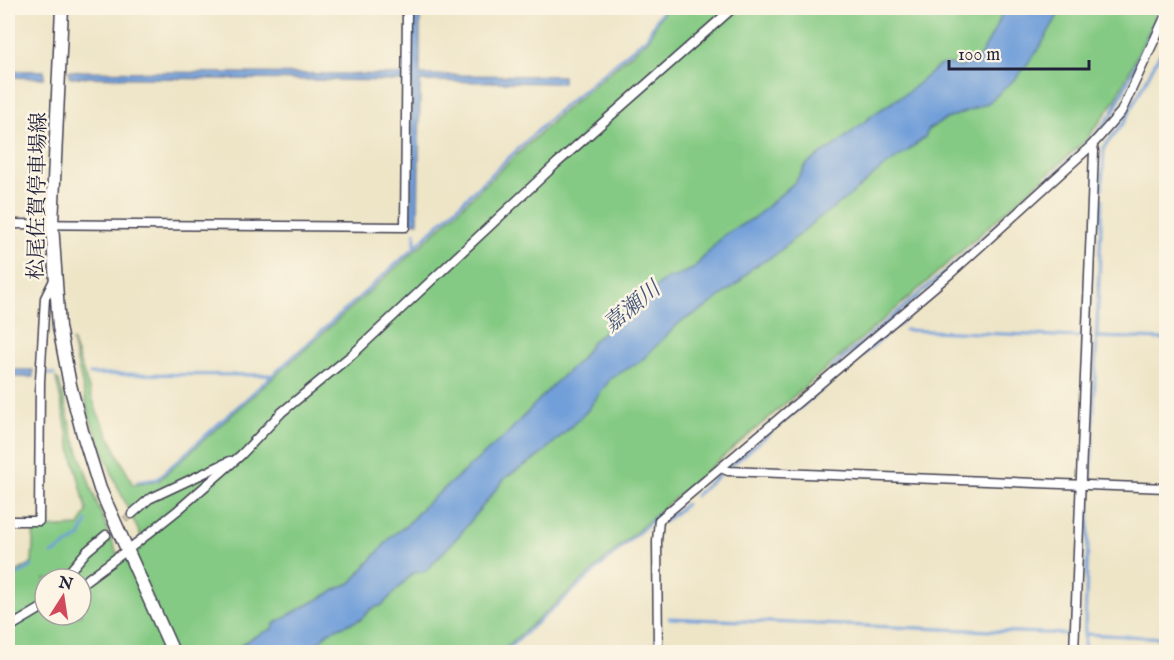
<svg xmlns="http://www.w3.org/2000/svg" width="1174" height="660" font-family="'IM FELL English','Noto Serif JP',serif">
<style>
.green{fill:#85ca84;stroke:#547660;stroke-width:1.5;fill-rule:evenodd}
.water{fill:#719fd9;stroke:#4a608a;stroke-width:1.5}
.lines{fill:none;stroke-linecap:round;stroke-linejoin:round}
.stream{stroke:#719fd9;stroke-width:3}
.minor-tunnel{stroke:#c5beab;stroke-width:8;stroke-dasharray:8 4;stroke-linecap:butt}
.minor-casing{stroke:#413f50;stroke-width:11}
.secondary-casing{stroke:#413f50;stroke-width:15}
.minor{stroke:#fff;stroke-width:8}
.secondary{stroke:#fff;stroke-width:12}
.labels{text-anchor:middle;stroke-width:5;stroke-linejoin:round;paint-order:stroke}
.street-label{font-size:21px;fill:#22223b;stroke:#fcf5e5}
.water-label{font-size:22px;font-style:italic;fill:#42547a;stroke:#fcf5e5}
</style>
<rect width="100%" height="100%" fill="#fcf5e5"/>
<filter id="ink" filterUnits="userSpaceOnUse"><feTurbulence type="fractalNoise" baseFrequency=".0167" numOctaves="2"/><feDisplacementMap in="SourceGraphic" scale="12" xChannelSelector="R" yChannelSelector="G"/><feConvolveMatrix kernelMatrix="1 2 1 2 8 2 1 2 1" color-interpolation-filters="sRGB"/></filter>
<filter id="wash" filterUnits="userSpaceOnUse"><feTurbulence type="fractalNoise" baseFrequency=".008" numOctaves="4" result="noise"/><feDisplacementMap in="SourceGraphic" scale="24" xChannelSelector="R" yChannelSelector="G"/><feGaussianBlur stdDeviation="1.35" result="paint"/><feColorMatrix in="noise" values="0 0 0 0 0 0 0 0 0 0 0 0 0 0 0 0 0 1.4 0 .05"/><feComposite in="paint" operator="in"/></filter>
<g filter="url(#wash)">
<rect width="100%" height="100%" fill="#eee5c7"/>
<g class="green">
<path d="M 667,8 L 1004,8 L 997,26 L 979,58 L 908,92 L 874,114 L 838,143 L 807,164 L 795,182 L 754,218 L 724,235 L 693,269 L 672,278 L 668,277 L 592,342 L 581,359 L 553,385 L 507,434 L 424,506 L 407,525 L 392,536 L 351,583 L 343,586 L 289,615 L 274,624 L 272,629 L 254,637 L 231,652 L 8,652 L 8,577 L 32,563 L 34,525 L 42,528 L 79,526 L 87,511 L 72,453 L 56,378 L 59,381 L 73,435 L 93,493 L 120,561 L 144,543 L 116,483 L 90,419 L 72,340 L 97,412 L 133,485 L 158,481 L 418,248 L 559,115 L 649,39 L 658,20 ZM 45,579 L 81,579 L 81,615 L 45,615 Z"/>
<path d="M 1062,8 L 1160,8 L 1115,101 L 1086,140 L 912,295 L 653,517 L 501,652 L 294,652 L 319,642 L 328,632 L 361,619 L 371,609 L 382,605 L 413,573 L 426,571 L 461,533 L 506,477 L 538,457 L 561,436 L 587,411 L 610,378 L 641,361 L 680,322 L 705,308 L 738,283 L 752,268 L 775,255 L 811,224 L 881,169 L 906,152 L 925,137 L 929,129 L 944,120 L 988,103 L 1017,77 L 1038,50 Z"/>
</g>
<g class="water">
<path d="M 414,8 L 420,8 L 420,75 L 563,76 L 563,83 L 420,81 L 418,222 L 411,222 L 412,81 L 69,77 L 69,71 L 412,75 Z"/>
<path d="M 1004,8 L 1062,8 L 1038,50 L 1017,77 L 988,103 L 944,120 L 929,128 L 925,137 L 906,152 L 881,169 L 852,194 L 811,224 L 775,255 L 752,268 L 738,283 L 705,308 L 680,322 L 641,361 L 611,378 L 587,411 L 561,436 L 538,457 L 506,477 L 461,533 L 426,571 L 413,573 L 382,605 L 371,609 L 361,619 L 328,632 L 319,642 L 302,650 L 294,652 L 230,652 L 254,637 L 272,629 L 274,624 L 289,615 L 343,586 L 351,583 L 392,536 L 407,525 L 424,506 L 507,434 L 553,385 L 581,359 L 592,342 L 668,277 L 672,278 L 693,269 L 724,235 L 754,218 L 795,182 L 807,164 L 838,143 L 874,114 L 908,92 L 940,65 L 953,64 L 959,68 L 979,58 L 997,26 Z"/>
<path d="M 8,71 L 44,71 L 44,78 L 8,77 Z"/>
<rect x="8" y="370" width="25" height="7"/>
</g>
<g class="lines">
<g class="stream">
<path d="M 1102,189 L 1104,147 L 1123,124 L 1163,48 L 1166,38"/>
<path d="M 415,232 L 415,247"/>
<path d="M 905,330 L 1080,337"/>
<path d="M 1096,337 L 1166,339"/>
<path d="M 830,370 L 950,268 L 1082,149 L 1100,130 L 1112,114 L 1163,8"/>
<path d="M 47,374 L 54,374"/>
<path d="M 90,374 L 270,375"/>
<path d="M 732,465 L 899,324 L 930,296"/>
<path d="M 1091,481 L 1102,199"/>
<path d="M 137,482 L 157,479 L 415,247 L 556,113 L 647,37 L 657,18 L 665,8"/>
<path d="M 695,496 L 719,475"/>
<path d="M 664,522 L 686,504"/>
<path d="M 654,529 L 654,519 L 658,516"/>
<path d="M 52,554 L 80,537 L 87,521"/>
<path d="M 8,581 L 32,566"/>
<path d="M 669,618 L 1069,634"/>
<path d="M 1084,634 L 1166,638"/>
<path d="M 504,652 L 654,519"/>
<path d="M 1084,652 L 1090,489"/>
</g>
</g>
</g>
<g filter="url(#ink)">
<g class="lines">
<path class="minor-tunnel" d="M 106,535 L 132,514"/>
<g class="minor-casing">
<g id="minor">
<path d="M 8,224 L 405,227 L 407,8"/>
<path d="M 721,468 L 728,471 L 1166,488"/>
<path d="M 132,514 L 149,499 L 230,461"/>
<path d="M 8,521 L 39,521 L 40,381 L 45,298 L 54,280"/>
<path d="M 63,579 L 87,551 L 106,535"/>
<path d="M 81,584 L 138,542 L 178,510 L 241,455 L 282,412 L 354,353 L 557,163 L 733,8"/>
<path d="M 8,628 L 45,606"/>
<path d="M 658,652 L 657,541 L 659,520 L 951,273 L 1092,145 L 1121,112 L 1166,15"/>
<path d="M 1074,652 L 1094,151 L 1092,145"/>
</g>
</g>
<g class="secondary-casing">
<path id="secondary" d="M 62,8 L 52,224 L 59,327 L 70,385 L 82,431 L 100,489 L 173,652"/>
</g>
<use href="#minor" class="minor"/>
<use href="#secondary" class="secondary"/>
</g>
</g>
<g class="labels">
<g class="street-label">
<text transform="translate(37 196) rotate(-89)" y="7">松尾佐賀停車場線</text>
</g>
<g class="water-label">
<text transform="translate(631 306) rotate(-39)" y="8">嘉瀬川</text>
</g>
</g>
<rect width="1174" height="660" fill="none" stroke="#fcf5e5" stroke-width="30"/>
<g transform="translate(63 597) rotate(12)"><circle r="28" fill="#fcf5e5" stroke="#a5a1a1" stroke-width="1.5"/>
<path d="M0-4.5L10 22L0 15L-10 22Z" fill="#d1495b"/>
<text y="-9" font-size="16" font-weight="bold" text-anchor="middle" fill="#22223b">N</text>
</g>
<path d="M949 60v9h140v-9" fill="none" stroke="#22223b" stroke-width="3"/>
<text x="958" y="60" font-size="18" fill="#22223b" stroke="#fcf5e5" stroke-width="4.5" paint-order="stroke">100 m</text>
</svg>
